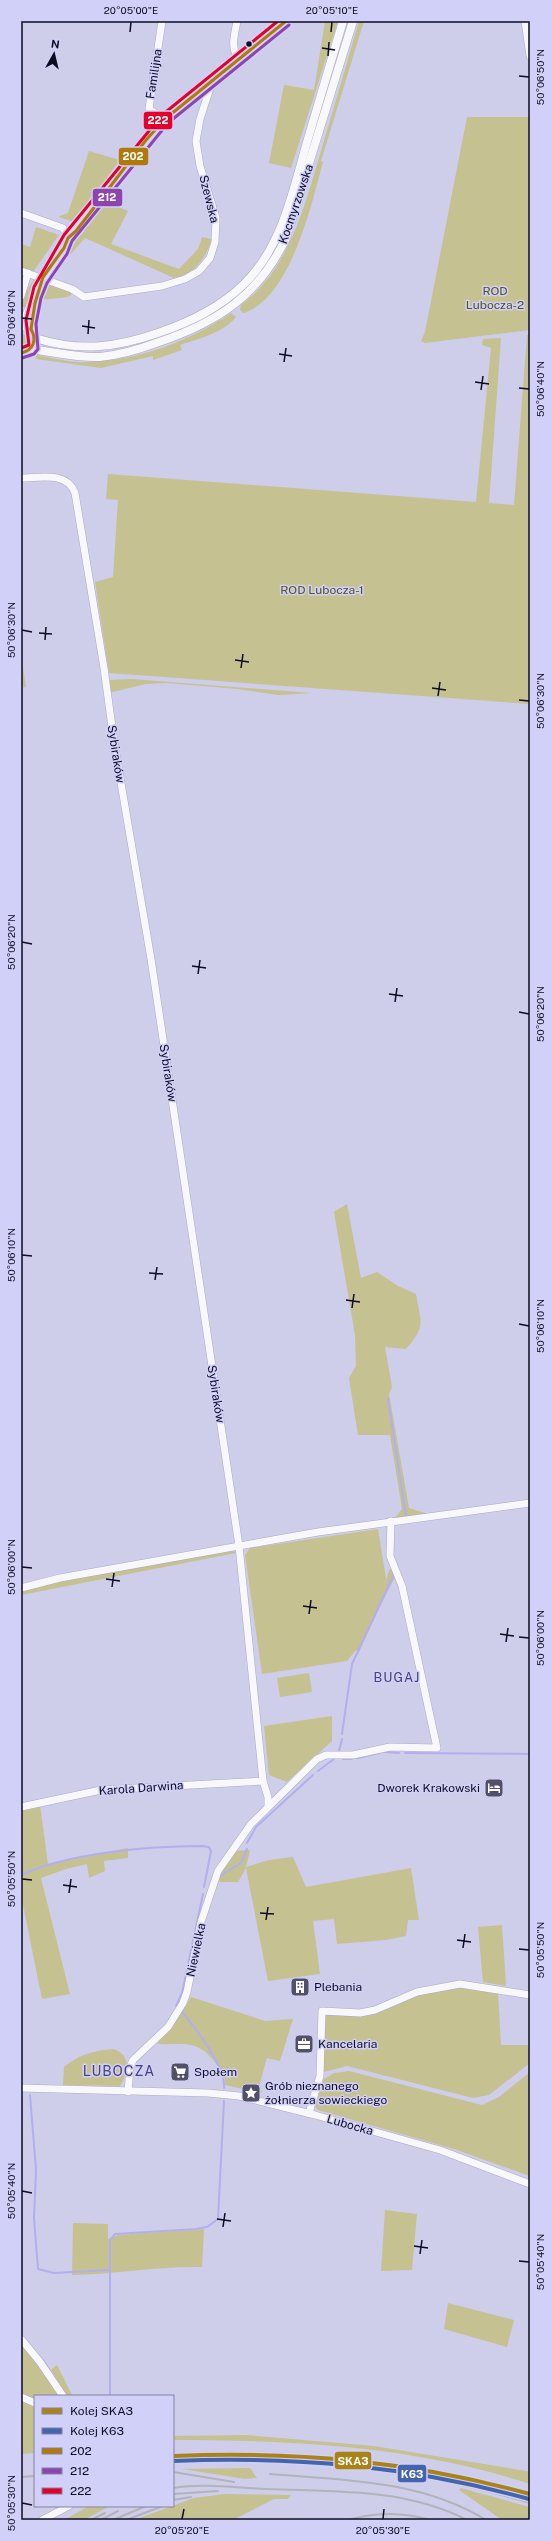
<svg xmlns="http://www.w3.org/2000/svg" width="551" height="2541" font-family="'Public Sans',sans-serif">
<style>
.green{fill:#c6c191}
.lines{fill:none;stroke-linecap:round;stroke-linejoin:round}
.stream{stroke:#b2aff0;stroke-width:2}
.minor-casing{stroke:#acabc4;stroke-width:8}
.major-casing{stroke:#acabc4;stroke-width:9}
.minor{stroke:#f8f8fc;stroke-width:7}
.major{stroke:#f8f8fc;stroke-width:8}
.rail{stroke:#b3b3ba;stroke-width:2}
.bus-1-casing{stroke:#d0d0f8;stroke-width:6}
.bus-2-casing{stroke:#d0d0f8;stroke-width:6}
.bus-3-casing{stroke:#d0d0f8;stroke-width:6}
.bus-1{stroke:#b1780a;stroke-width:3}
.bus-2{stroke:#8e44ad;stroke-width:3}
.bus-3{stroke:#e4002b;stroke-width:3}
.rail-1-casing{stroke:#d0d0f8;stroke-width:7}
.rail-2-casing{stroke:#d0d0f8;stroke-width:7}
.rail-1{stroke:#aa8216;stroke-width:4}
.rail-2{stroke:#4464ac;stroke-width:4}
.ticks{fill:none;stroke:#0e0c22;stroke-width:1.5}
.bus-dot{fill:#0e0c22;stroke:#d0d0f8;stroke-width:1.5}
.labels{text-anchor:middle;stroke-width:3;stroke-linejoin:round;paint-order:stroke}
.street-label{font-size:12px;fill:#0e0c22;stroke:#d0d0f8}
.park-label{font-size:12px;fill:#54511e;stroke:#d0d0f8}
.poi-label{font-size:12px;fill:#0e0c22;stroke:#d0d0f8;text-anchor:start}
.neighbourhood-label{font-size:13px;letter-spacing:1px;fill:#47427a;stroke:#d0d0f8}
.quarter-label{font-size:14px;letter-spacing:1px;fill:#47427a;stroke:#d0d0f8}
.line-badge{stroke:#d0d0f8;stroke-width:1.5}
.badge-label{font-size:11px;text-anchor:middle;font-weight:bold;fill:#fff}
.neatline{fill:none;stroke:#0e0c22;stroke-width:1.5}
.ticks-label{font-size:10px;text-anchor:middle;fill:#0e0c22}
</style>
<rect width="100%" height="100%" fill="#cecdea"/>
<g class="green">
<path d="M 325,21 L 338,21 L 291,168 L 269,163 L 284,85 L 314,90 Z"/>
<path d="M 359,21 L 364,21 L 321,161 L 323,162 C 312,203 290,300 243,313 L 240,310 L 241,305 C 293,267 308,193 326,134 C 337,97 348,59 359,21 Z"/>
<path d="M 467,117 L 530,117 L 530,330 L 425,343 L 421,341 L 425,332 Z"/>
<path d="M 89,151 L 120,160 L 75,222 L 58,217 L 68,213 Z"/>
<path d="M 104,201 L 128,211 L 111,244 L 179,269 L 198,249 L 202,237 L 212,239 C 205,259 196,273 174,278 L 85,238 L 68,257 L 64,255 Z"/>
<path d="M 36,227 L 59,235 L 33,272 L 21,269 L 21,244 L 30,247 Z"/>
<path d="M 34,279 L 37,281 L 26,309 L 21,305 L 21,300 Z"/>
<path d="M 49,284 L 68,290 L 72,294 L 68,297 L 40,300 L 42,290 Z"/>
<path d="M 231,313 L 236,317 C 223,333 198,339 180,345 L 182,350 L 153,360 L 153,356 L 101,368 L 36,359 L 36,355 C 53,358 70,363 87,362 C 136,361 191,341 231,313 Z"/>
<path d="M 21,333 L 26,336 L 27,341 L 22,346 Z"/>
<path d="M 527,335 L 530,335 L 530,704 L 109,673 L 95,582 L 113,577 L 118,500 L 106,499 L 108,474 L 476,502 L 491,348 L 482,345 L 483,339 L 501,338 L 489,503 L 514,505 Z"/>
<path d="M 21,656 L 26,687 L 21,688 Z"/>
<path d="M 132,679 L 312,693 L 278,695 L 238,689 L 167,683 L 145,684 L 109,693 L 107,680 Z"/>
<path d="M 347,1204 L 361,1278 L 377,1272 L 398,1286 L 416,1294 C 421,1323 426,1326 406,1349 L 385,1347 L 392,1387 L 389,1394 L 409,1508 L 429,1514 L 395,1518 L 402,1509 L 390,1435 L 358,1435 L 349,1378 L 356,1366 L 355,1335 L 334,1212 Z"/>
<path d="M 378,1529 L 386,1578 L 384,1587 L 389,1570 L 392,1569 L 396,1576 L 380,1604 L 360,1650 L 359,1652 L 356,1650 L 347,1661 L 262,1674 L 245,1555 L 250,1548 Z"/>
<path d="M 232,1550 L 236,1553 L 21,1595 L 21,1589 Z"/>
<path d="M 309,1673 L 312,1692 L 280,1697 L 277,1678 Z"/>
<path d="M 332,1716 L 332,1741 L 287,1782 L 269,1775 L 264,1726 Z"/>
<path d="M 40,1805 L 48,1864 L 128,1848 L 128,1858 L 104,1861 L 105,1871 L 89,1878 L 87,1864 L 66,1869 L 41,1878 L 70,1994 L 42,1999 L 21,1895 L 21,1808 Z"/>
<path d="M 250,1850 L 246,1867 L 269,1860 L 293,1857 L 306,1887 L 411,1868 L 419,1920 L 408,1920 L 406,1936 L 386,1940 L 337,1944 L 334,1919 L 313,1921 L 320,1974 L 268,1981 L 246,1868 L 238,1882 L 220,1882 L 218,1877 L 235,1851 Z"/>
<path d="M 502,1925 L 506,1986 L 483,1982 L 478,1927 Z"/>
<path d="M 467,1985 L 498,1993 L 501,2045 L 528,2045 L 530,2063 L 489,2095 L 473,2098 L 347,2066 L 324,2072 L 322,2037 L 325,2014 L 369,2011 L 407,1997 Z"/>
<path d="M 191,1997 L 265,2021 L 293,2019 L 280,2061 L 267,2058 L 258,2090 L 262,2091 L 261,2093 L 225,2085 C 226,2077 221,2071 217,2065 C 198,2039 187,2045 157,2044 L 177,2020 Z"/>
<path d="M 113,2049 C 131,2054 129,2073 120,2086 L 63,2085 L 64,2067 C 80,2054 93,2051 113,2049 Z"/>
<path d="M 349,2071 L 482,2105 L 499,2097 L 530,2072 L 530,2176 L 457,2150 L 318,2110 L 315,2106 L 324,2079 L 334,2073 Z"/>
<path d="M 385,2210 L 417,2214 L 412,2270 L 381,2271 Z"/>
<path d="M 73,2223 L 108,2224 L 108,2239 L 118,2235 L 204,2229 L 202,2267 C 158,2266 116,2274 72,2275 Z"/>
<path d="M 448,2303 L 514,2320 L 507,2347 L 444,2329 Z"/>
<path d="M 21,2343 L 40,2364 L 60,2396 L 35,2396 L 35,2400 L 21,2395 Z"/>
<path d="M 57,2365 L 72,2395 L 73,2396 L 67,2396 L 51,2370 Z"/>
<path d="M 21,2400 L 35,2406 L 35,2453 L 21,2454 Z"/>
<path d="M 246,2435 L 374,2446 L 526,2471 L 530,2472 L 530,2484 C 415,2446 293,2440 173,2440 L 173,2436 Z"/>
<path d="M 250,2468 L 257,2478 L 245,2479 L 182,2469 Z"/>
<path d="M 461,2488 L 530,2507 L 530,2520 L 502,2520 L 459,2490 Z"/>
<path d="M 225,2494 L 291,2495 L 288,2499 L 274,2499 L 233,2520 L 134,2520 L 194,2498 Z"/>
<path d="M 89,2506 L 110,2506 L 84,2520 L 64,2520 Z"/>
</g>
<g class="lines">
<g class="stream">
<path d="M 248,60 L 277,36"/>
<path d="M 388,1399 L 406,1516"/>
<path d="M 342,1734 L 352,1664 L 392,1579 L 393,1572"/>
<path d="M 339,1751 L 342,1739"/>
<path d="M 385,1752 L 399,1753"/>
<path d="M 405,1753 L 530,1754"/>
<path d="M 358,1758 L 379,1753"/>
<path d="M 343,1759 L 352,1759"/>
<path d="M 318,1771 L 334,1759"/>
<path d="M 247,1843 L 256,1827 L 313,1775"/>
<path d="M 21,1875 C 68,1853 149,1846 202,1846 L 209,1847 L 211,1851 L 204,1887"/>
<path d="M 220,1876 L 241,1863 L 247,1849"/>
<path d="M 178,2008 L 176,2006 L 182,1993 L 203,1894"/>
<path d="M 181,2011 C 195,2027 226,2067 224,2088"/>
<path d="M 30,2095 L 36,2170 L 34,2218 L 38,2269 L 54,2273 L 109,2270"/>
<path d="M 43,2360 L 58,2383"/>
<path d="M 110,2396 L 110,2240 L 115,2234 L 196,2229 L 207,2227 L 218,2219 L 224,2101"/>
</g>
<g class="minor-casing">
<g id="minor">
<path d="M 162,21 L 149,109 L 165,119"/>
<path d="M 237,21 C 235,34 230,46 238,58"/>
<path d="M 525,21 L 530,56"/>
<path d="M 21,213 L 63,228 L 68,238"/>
<path d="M 21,271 L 72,289 L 84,297 L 162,286 L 185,279 L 199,271 L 210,258 L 215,242 L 216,218 L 200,166 L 196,141 L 200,119 L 211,85 L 209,82"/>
<path d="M 21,296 L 28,273"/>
<path d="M 21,325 L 43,278 L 67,244 L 68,238 L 76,231 L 146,140 L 165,119 L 286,21"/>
<path d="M 31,329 L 36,300"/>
<path d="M 21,478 C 40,478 67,471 75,493 L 104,668 L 114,742 L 151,959 L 239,1546 L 263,1781 L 268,1797 L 268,1806"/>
<path d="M 21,1588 L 60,1578 L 318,1532 L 530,1503"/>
<path d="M 21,1807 L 101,1790 L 263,1781"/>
<path d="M 21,2088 L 208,2093 L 239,2096 L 315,2115 L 440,2150 L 530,2184"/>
<path d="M 128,2092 L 130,2067 L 133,2060 L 168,2027 L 183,2003 L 187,1992 L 201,1922 L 218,1871 L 251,1824 L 317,1759 L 326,1755 L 353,1755 L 390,1747 L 437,1748 L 402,1586 L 390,1556 L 391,1521"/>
<path d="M 309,2113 L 320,2076 L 322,2011 L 360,2013 L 375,2010 L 417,1992 L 460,1984 L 530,1995"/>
<path d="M 21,2339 L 40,2362 L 63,2396"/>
<path d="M 21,2397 L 35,2403"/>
<path d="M 42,2520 L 69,2506"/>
</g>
</g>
<g class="major-casing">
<g id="major">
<path d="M 21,325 L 31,329 L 35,338 L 31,349 L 21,353"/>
<path d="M 35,338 C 79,352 115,348 158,333 C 190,322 220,308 244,284 C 282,247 293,191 307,142 C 319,102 331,61 343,21"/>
<path d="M 31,349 C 54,352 77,358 100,357 C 121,355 140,349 159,342 C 218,322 259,295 286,238 L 353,21"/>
</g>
</g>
<use href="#minor" class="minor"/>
<use href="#major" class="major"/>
<g class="rail">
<path d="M 173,2463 C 294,2457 414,2468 530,2503"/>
<path d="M 173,2472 L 234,2482"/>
<path d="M 270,2474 C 344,2480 421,2480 486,2520"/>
<path d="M 21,2477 L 35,2476"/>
<path d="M 173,2488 C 205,2483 236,2488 267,2489 C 336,2492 404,2488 467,2520"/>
<path d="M 173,2494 L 218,2491"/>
<path d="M 173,2500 L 191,2497"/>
<path d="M 91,2520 L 105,2513"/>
<path d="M 101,2520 L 118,2511"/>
<path d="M 113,2520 L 146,2506"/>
<path d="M 126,2520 L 163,2506"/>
<path d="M 348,2520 C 375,2512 403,2512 431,2520"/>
<path d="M 380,2520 L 395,2520"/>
</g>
<g class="bus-1-casing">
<g id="bus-1">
<path d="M 31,329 L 35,303 L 43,277 L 64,248 L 68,238 L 76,231 L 146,140 L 165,119 L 286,21"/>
<path d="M 21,353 C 34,350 37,340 31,329"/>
</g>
</g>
<g class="bus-2-casing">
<path id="bus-2" d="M 22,358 L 34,354 L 38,349 L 36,324 L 41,298 L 47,283 L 67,254 L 72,241 L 168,123 L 289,25"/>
</g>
<g class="bus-3-casing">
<path id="bus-3" d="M 21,348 L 29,345 L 26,320 L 34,287 L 64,235 L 162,115 L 278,21"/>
</g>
<use href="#bus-1" class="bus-1"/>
<use href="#bus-2" class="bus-2"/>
<use href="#bus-3" class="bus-3"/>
<g class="rail-1-casing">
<path id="rail-1" d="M 173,2456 C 297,2451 410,2461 530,2494"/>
</g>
<g class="rail-2-casing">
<path id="rail-2" d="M 173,2461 C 296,2456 409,2466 529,2499"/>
</g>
<use href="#rail-1" class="rail-1"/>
<use href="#rail-2" class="rail-2"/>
</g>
<path class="ticks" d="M 130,32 L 131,22M 331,32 L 332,22M 322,48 L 335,50M 328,56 L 329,42M 519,76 L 529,77M 22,318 L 32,319M 82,326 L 95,328M 88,334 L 89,320M 279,354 L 292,356M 284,362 L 286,348M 475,382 L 489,384M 519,388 L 529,389M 481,390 L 483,376M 22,630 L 32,632M 39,633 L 52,634M 45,640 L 46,627M 235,660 L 249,662M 241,668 L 243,654M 432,688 L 446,690M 438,696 L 440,682M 519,700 L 529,701M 22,942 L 32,944M 192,966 L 206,968M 198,974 L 200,960M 389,994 L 403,996M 395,1002 L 397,988M 519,1012 L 529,1014M 22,1255 L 32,1256M 149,1273 L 163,1274M 155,1280 L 157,1267M 346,1300 L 360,1302M 352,1308 L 354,1294M 519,1324 L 529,1326M 22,1567 L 32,1568M 106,1579 L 120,1581M 112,1587 L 114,1573M 303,1606 L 317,1608M 309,1614 L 311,1600M 500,1634 L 514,1636M 519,1637 L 529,1638M 506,1642 L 508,1628M 22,1879 L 32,1880M 63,1885 L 77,1887M 69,1893 L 71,1879M 260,1913 L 274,1914M 266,1920 L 268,1907M 457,1940 L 471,1942M 463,1948 L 465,1934M 519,1949 L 529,1950M 22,2191 L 32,2193M 217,2219 L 231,2221M 223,2227 L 225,2213M 414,2246 L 428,2248M 420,2254 L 422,2240M 519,2261 L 529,2262M 22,2503 L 32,2505M 182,2519 L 184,2509M 383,2519 L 384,2509"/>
<defs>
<g id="hotel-square" transform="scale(1)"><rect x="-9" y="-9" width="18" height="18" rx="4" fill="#515068" stroke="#d0d0f8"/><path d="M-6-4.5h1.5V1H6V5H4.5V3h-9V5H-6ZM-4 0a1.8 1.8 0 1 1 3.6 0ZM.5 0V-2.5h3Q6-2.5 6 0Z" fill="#fff"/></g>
<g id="building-square" transform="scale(1)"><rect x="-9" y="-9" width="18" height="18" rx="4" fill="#515068" stroke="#d0d0f8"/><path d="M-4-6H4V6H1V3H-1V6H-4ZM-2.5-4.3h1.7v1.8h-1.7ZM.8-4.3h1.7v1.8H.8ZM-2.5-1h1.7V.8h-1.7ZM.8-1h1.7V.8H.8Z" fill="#fff"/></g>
<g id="office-square" transform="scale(1)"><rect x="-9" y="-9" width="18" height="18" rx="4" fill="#515068" stroke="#d0d0f8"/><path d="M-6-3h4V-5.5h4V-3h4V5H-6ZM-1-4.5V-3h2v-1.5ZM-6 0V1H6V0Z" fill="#fff"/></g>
<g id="supermarket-square" transform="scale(1)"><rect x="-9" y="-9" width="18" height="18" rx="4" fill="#515068" stroke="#d0d0f8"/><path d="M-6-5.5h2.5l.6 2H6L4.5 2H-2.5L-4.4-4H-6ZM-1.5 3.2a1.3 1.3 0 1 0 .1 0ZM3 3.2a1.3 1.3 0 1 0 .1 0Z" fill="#fff"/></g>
<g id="sight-square" transform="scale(1)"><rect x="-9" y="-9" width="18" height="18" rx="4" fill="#515068" stroke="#d0d0f8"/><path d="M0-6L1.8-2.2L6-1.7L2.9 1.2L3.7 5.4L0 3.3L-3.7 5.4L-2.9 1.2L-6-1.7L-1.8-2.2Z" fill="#fff"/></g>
</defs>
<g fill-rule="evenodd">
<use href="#hotel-square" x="494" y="1788"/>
<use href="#building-square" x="300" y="1987"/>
<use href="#office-square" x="304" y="2044"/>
<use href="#supermarket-square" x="180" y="2072"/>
<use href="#sight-square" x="251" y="2093"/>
</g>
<circle class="bus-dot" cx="249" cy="44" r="3.5"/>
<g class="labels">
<g class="street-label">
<text transform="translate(154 74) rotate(-81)" y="4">Familijna</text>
<text transform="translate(209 199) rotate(76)" y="4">Szewska</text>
<text transform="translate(296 204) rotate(-71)" y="4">Kocmyrzowska</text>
<text transform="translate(116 754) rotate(81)" y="4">Sybiraków</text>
<text transform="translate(168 1073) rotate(81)" y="4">Sybiraków</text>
<text transform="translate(216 1394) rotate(81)" y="4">Sybiraków</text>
<text transform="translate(141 1788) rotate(-4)" y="4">Karola Darwina</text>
<text transform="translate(196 1950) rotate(-78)" y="4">Niewielka</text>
<text transform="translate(350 2125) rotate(16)" y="4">Lubocka</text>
</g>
<g class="park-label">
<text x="495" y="295">ROD<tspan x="495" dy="14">Lubocza-2</tspan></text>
<text x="322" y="594">ROD Lubocza-1</text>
</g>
<g class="poi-label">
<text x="480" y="1792" text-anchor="end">Dworek Krakowski</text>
<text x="314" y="1991">Plebania</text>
<text x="318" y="2048">Kancelaria</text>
<text x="194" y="2076">Społem</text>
<text x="265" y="2090">Grób nieznanego<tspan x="265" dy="14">żołnierza sowieckiego</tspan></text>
</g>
<g class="neighbourhood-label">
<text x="397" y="1682">BUGAJ</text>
</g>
<g class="quarter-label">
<text x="119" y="2076">LUBOCZA</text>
</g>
</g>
<g class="line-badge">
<rect x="143" y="111" width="30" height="19" rx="4" fill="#e4002b"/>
<rect x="118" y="147" width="31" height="19" rx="4" fill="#b1780a"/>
<rect x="92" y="188" width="31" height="19" rx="4" fill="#8e44ad"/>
<rect x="334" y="2451" width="38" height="19" rx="4" fill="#aa8216"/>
<rect x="397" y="2464" width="30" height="19" rx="4" fill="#4464ac"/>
</g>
<g class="badge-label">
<text x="158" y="124">222</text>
<text x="133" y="160">202</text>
<text x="107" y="201">212</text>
<text x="353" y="2465">SKA3</text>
<text x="412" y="2478">K63</text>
</g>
<rect width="551" height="2541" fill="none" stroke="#d0d0f8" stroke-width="44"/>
<rect x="34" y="2395" width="140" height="112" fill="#d0d0f8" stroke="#8282a2"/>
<rect x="42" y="2408" width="20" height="6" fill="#aa8216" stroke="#8282a2"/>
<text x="70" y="2415" font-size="12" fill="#0e0c22">Kolej SKA3</text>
<rect x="42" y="2428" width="20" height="6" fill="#4464ac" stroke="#8282a2"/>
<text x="70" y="2435" font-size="12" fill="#0e0c22">Kolej K63</text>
<rect x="42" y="2448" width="20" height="6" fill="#b1780a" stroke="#8282a2"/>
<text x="70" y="2455" font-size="12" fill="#0e0c22">202</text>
<rect x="42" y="2468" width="20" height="6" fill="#8e44ad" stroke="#8282a2"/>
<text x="70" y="2475" font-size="12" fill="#0e0c22">212</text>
<rect x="42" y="2488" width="20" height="6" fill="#e4002b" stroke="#8282a2"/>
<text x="70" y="2495" font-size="12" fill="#0e0c22">222</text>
<g transform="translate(54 54) rotate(8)" stroke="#d0d0f8" stroke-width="3" paint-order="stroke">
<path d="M0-3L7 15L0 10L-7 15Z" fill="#0e0c22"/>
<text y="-6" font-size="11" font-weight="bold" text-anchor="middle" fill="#0e0c22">N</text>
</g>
<rect x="22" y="22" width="507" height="2497" class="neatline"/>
<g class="ticks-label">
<text x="131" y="14">20°05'00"E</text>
<text x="332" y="14">20°05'10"E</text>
<text transform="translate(540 77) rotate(-90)" y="4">50°06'50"N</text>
<text transform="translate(11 318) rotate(-90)" y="4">50°06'40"N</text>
<text transform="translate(540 389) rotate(-90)" y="4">50°06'40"N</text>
<text transform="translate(11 630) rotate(-90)" y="4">50°06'30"N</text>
<text transform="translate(540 701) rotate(-90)" y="4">50°06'30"N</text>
<text transform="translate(11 942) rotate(-90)" y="4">50°06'20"N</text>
<text transform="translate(540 1014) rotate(-90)" y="4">50°06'20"N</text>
<text transform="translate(11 1255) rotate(-90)" y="4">50°06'10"N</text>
<text transform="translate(540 1326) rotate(-90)" y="4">50°06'10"N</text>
<text transform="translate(11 1567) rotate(-90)" y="4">50°06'00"N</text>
<text transform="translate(540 1638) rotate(-90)" y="4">50°06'00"N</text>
<text transform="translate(11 1879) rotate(-90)" y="4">50°05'50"N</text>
<text transform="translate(540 1950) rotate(-90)" y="4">50°05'50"N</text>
<text transform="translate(11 2191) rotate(-90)" y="4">50°05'40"N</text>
<text transform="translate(540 2262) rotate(-90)" y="4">50°05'40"N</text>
<text transform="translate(11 2503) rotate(-90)" y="4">50°05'30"N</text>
<text x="182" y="2534">20°05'20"E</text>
<text x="383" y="2534">20°05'30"E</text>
</g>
</svg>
